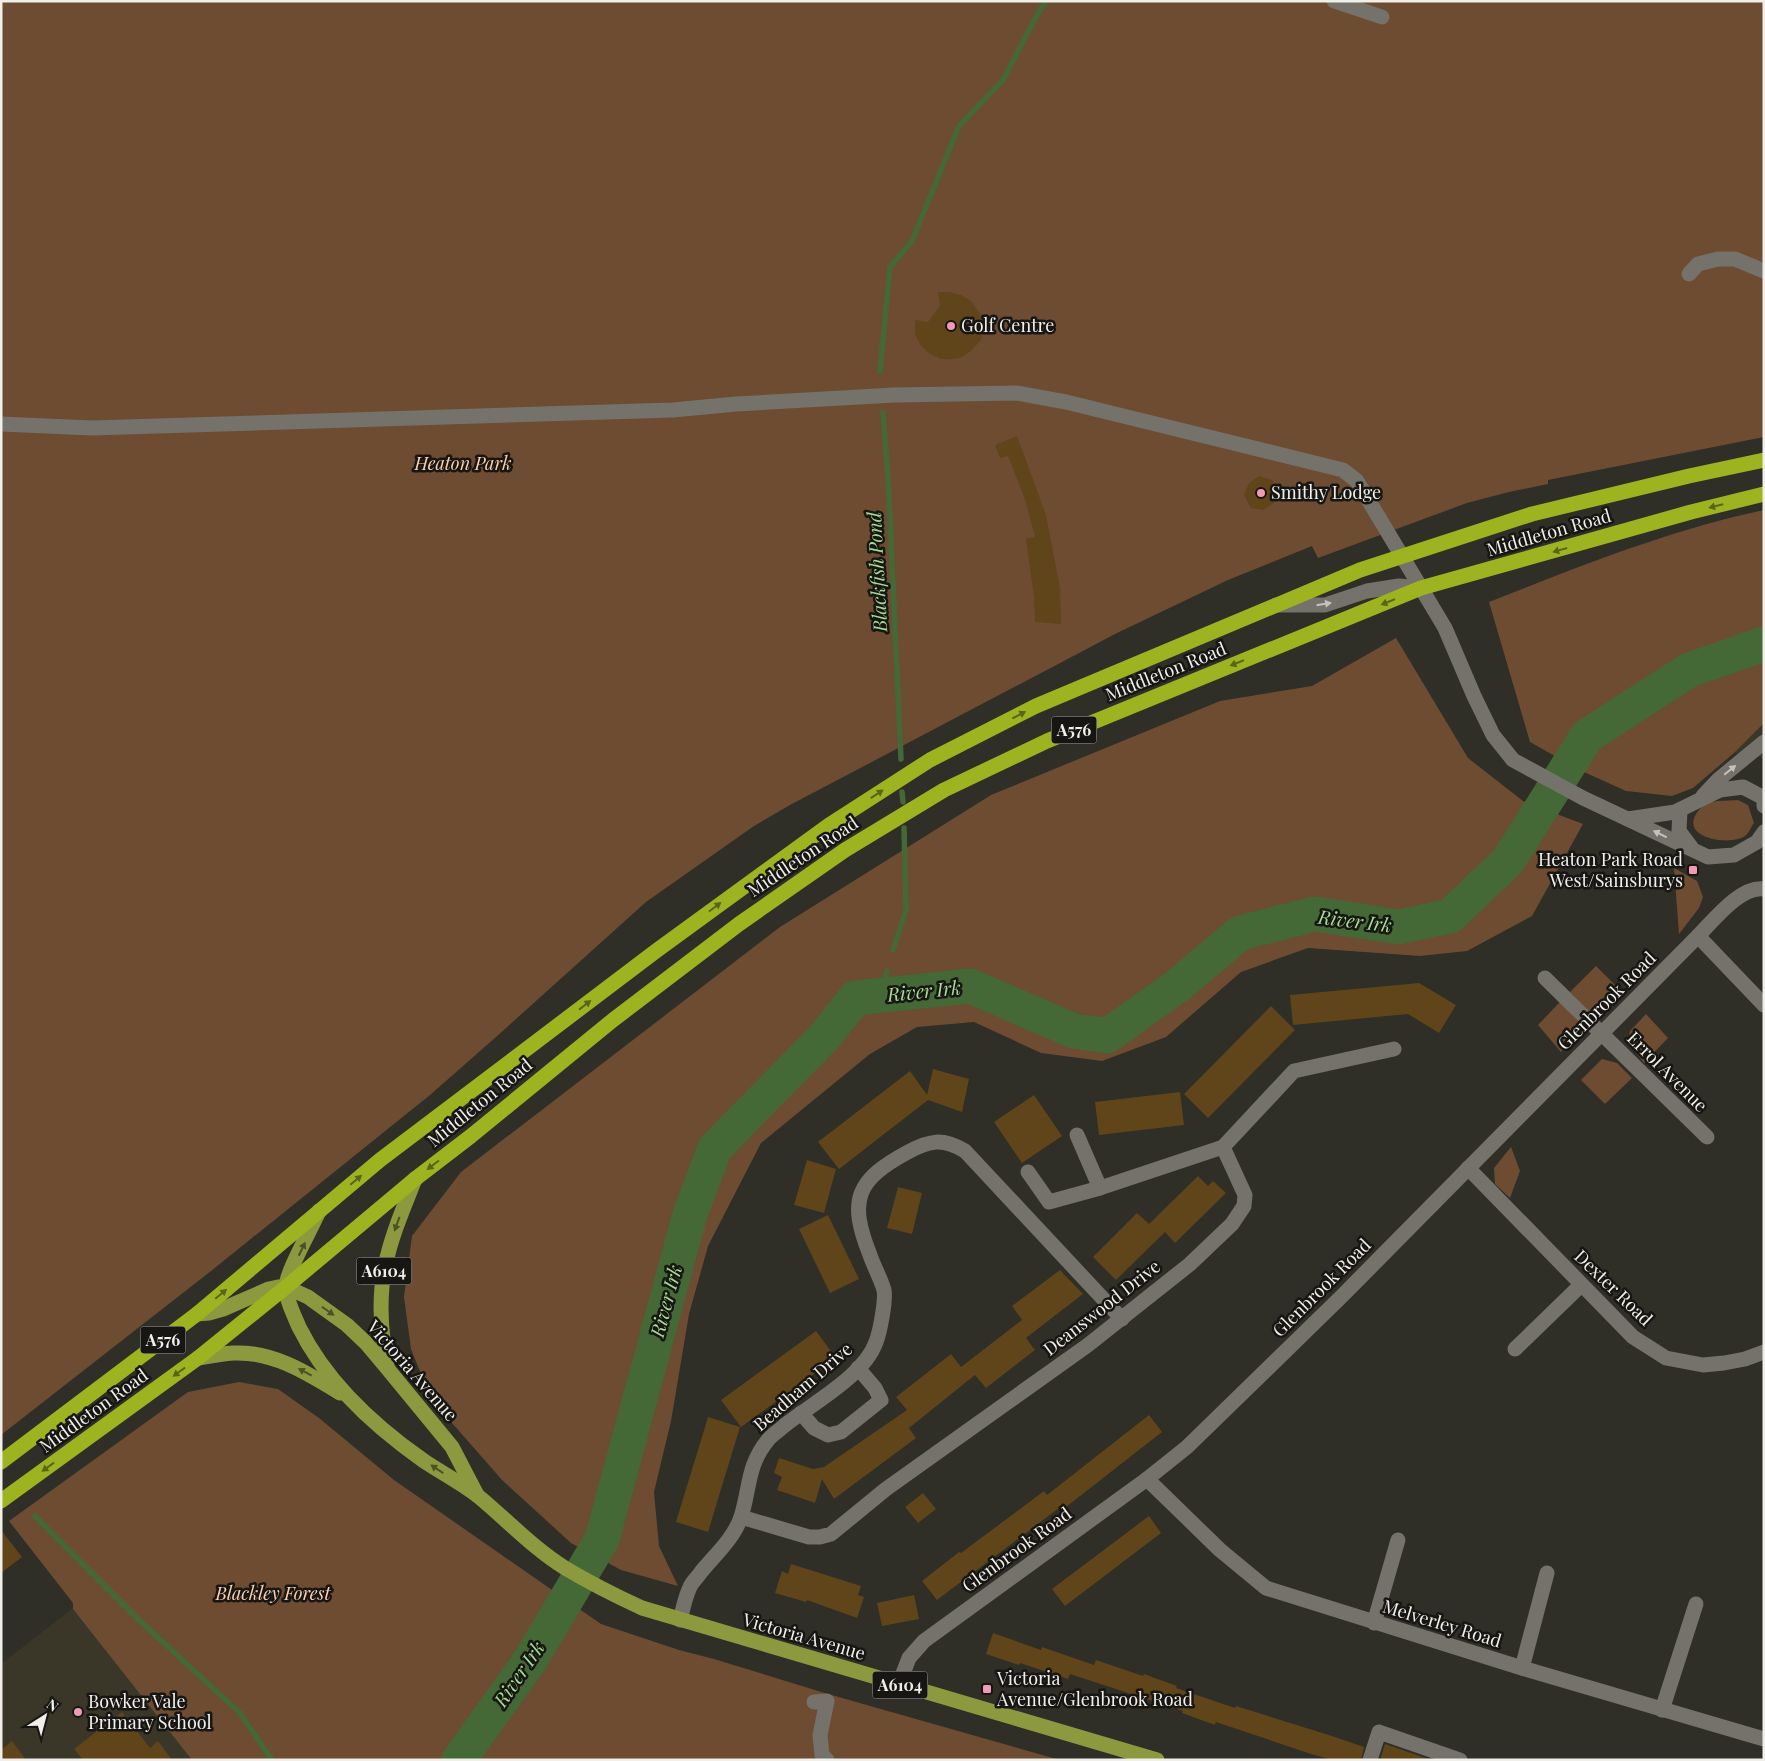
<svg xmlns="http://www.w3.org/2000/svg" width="1765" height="1761" font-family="'Playfair Display',serif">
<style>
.built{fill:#3a3729}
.green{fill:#6d4c32}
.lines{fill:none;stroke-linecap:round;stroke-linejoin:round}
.stream{stroke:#446836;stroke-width:5.5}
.river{stroke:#446836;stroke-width:35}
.building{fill:#5f4519}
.minor{stroke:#74726a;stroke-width:15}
.major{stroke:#8d993e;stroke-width:15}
.highway{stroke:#9eb320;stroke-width:15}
.oneway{fill:#5a641a}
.oneway2{fill:#c5c3bd}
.oneway3{fill:#4c5126}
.poi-dot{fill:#f09ab5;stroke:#171613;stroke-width:2}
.labels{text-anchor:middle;stroke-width:5;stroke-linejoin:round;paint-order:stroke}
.shield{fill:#171613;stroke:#afaeaa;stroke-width:1}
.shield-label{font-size:16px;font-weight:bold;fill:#f0efea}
.poi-label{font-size:18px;fill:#f0efea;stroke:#171613;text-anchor:start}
.park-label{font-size:18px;font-style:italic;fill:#fdcfac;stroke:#171613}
.street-label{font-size:18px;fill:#f0efea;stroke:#171613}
.water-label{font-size:19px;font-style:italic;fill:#a5dd92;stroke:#171613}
</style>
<rect width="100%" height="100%" fill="#2f2e27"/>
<g class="built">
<path d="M 1764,723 L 1764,758 L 1734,753 Z"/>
<path d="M 73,1608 L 192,1760 L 1,1760 L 1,1664 Z"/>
</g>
<g class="green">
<path d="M 1,1 L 1764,1 L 1764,437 L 1548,480 L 1548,484 L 1509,492 L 1467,503 L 1318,558 L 1312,546 L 1228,580 L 1117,633 L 790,805 L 754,826 L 646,902 L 496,1037 L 430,1095 L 211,1271 L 1,1435 Z"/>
<path d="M 1764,510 L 1764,631 L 1742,637 L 1679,666 L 1592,724 L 1560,759 L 1530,742 L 1489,602 C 1578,567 1669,530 1764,510 Z"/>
<path d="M 1396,638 L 1468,758 L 1523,801 L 1583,824 L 1532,916 L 1467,951 L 1420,956 L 1308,948 L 1241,972 L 1166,1037 L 1102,1061 L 1041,1053 L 974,1022 L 917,1027 L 870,1054 L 761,1143 L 708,1246 L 689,1314 L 671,1421 L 654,1492 L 659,1546 L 678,1586 L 621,1570 L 571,1543 L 502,1480 L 431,1399 L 411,1349 L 404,1297 L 412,1236 L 461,1172 L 780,927 L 991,795 L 1220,701 L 1312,686 Z"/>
<path d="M 1764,658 L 1764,723 L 1734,753 L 1693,788 L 1672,796 L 1626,791 L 1584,772 L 1600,744 L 1700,680 Z"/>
<path d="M 1738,800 L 1748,805 L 1754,823 C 1751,827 1749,833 1745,836 C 1731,846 1681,839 1696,814 C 1700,808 1704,804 1711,802 C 1720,800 1730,801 1738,800 Z"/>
<path d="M 1674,868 L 1697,881 L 1703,897 L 1699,908 L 1679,934 Z"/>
<path d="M 1596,966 L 1621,991 L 1595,1017 L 1570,992 Z"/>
<path d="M 1560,1002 L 1582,1025 L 1579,1032 L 1561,1052 L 1538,1025 Z"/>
<path d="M 1646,1014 L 1668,1038 L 1644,1063 L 1628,1042 L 1630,1031 Z"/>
<path d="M 1602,1059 L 1617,1063 L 1632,1078 L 1605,1104 L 1581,1080 Z"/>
<path d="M 1511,1147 L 1520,1171 L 1510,1198 L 1495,1184 L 1494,1168 Z"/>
<path d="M 239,1382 L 278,1389 L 319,1418 L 394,1480 L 601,1624 L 679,1650 L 714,1659 L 828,1694 L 1060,1760 L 192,1760 L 73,1609 L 73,1603 L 9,1521 L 188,1392 Z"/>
</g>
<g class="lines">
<g class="stream">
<path d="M 880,371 L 890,267 L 912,241 L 959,126 L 1003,80 L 1038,13 L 1046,1"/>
<path d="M 883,413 L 888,477 L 901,759"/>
<path d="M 902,792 L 903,802"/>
<path d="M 893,950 L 906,910 L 904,828"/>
<path d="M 879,996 L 887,971"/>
<path d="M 35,1516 L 140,1621 L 240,1713 L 272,1760"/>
</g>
<path class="river" d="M 459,1760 L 531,1659 L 602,1539 L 690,1214 L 715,1148 L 825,1036 L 855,998 L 970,986 L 1074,1031 L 1107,1036 L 1176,987 L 1240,933 L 1315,914 L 1399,927 L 1450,916 L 1508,861 L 1587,736 L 1689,670 L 1764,644"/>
</g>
<g class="building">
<path d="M 938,292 L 949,292 L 961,295 L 971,301 L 985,321 L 986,324 L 981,340 L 971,351 L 962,357 L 955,359 L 941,359 L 930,354 L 921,346 L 915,334 L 915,320 L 928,322 L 940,306 Z"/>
<path d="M 1017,436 L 1046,515 L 1060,588 L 1061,624 L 1035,622 L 1034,597 L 1026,539 L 1035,537 L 1025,499 L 1008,456 L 1000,458 L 995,445 Z"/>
<path d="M 1259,476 L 1272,480 L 1278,491 L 1274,503 L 1263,510 L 1251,508 L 1244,495 L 1249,483 Z"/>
<path d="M 1419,983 L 1456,1005 L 1439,1033 L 1408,1014 L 1293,1025 L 1290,995 Z"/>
<path d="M 1271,1006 L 1295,1030 L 1208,1118 L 1184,1094 Z"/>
<path d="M 933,1069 L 969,1079 L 962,1112 L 928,1100 L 839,1169 L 818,1142 L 910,1071 L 927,1095 Z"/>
<path d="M 1180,1092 L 1184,1125 L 1099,1135 L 1095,1102 Z"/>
<path d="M 1034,1095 L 1062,1136 L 1022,1163 L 994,1122 Z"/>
<path d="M 807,1160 L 836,1169 L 824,1213 L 794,1205 Z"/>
<path d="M 1198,1176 L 1208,1186 L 1213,1181 L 1226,1193 L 1175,1243 L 1165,1232 L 1116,1280 L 1093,1257 L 1137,1213 L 1149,1224 Z"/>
<path d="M 898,1187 L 922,1193 L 912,1234 L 887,1228 Z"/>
<path d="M 828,1215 L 859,1279 L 830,1293 L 799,1229 Z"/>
<path d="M 1060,1270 L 1083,1294 L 1026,1338 L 1035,1350 L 986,1388 L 975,1375 L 909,1428 L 916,1438 L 834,1499 L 822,1479 L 815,1503 L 777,1490 L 782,1477 L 774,1473 L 779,1458 L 813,1469 L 824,1467 L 907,1410 L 896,1397 L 951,1354 L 961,1367 L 1022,1320 L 1012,1306 Z"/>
<path d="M 816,1331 L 836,1358 L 741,1427 L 721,1400 Z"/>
<path d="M 1149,1415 L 1162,1432 L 1066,1507 L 1063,1505 L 937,1600 L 922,1581 L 959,1552 L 961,1553 L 1044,1491 L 1047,1495 Z"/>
<path d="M 708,1417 L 740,1427 L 708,1532 L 676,1522 Z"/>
<path d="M 923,1493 L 936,1509 L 918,1523 L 905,1507 Z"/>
<path d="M 1149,1516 L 1161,1533 L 1065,1606 L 1052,1589 Z"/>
<path d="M 1,1530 L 22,1557 L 1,1573 Z"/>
<path d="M 791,1564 L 861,1586 L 858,1595 L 864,1597 L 857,1618 L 807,1600 L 806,1602 L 775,1593 L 782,1571 L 788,1574 Z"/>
<path d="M 914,1595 L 919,1619 L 882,1626 L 877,1603 Z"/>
<path d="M 993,1633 L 1041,1650 L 1042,1647 L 1094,1665 L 1096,1660 L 1143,1676 L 1144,1674 L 1177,1686 L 1176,1688 L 1235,1708 L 1236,1706 L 1332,1736 L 1364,1747 L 1361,1760 L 1333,1760 L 1311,1754 L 1216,1722 L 1215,1725 L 1182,1713 L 1183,1711 L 1070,1674 L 1068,1679 L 1020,1663 L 1019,1665 L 986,1654 Z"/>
<path d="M 122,1712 L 150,1748 L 158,1741 L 172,1760 L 83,1760 L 74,1749 Z"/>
<path d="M 12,1741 L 26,1760 L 1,1760 L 1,1750 Z"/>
<path d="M 1385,1744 L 1431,1760 L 1380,1760 Z"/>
</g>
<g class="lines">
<g class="minor">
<path d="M 1334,1 L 1382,17"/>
<path d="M 1689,274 L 1698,264 L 1718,259 L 1735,259 L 1764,271"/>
<path d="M 1,424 L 92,428 L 673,410 L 736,404 L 894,395 L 1016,393 L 1066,402 L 1343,470 L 1357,481 L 1445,628 L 1474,696 L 1493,735 L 1513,760 L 1583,798 L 1708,857 L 1734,855 L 1757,842 L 1764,832"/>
<path d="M 1276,605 L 1325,605 L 1367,591 L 1399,586 L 1421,588"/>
<path d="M 1703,796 L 1719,779 L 1764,742"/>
<path d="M 1680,810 L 1679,831 L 1691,847"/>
<path d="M 1628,819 L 1675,812 L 1720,790 L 1743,787 L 1764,798 L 1764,806"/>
<path d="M 1698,936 L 1764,1005"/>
<path d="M 1545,978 L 1707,1137"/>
<path d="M 1077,1135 L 1100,1188 L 1223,1147"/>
<path d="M 1468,1168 L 1633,1337 L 1666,1358 L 1703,1365 L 1724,1363 L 1745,1359 L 1764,1352"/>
<path d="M 1028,1172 L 1049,1202 L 1100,1188"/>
<path d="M 1515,1349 L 1581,1285"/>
<path d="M 801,1413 L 814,1428 L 828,1435 L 841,1432 L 881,1400 L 875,1388 L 858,1368"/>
<path d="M 1147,1479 L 1220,1550 L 1266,1588 L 1522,1668 L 1764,1739"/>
<path d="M 741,1517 L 809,1537 L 820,1537 L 831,1534 L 886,1489 L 1088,1345 L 1190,1264 L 1232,1224 L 1244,1206 L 1245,1195 L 1223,1147 L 1294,1071 L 1394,1049"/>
<path d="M 680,1620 C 683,1609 685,1597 690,1587 C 692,1582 698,1577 701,1572 C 715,1555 734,1538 741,1517 C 750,1489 747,1465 768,1440 C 773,1434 780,1430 785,1425 C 813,1403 864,1376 876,1342 C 880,1332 886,1300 884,1290 C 881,1279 874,1267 870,1255 C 848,1200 856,1180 908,1152 C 930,1140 943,1138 965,1151 L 1122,1319"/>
<path d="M 1374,1623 L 1398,1540"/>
<path d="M 1522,1668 L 1547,1573"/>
<path d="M 899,1684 L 909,1658 L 924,1641 L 1147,1479 L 1187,1447 L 1341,1297 L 1698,936 C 1713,921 1741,885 1764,889"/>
<path d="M 814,1702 L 827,1701 L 820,1735 L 822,1755 L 827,1760"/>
<path d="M 1662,1710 L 1696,1604"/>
<path d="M 1370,1760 L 1379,1732 L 1460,1760"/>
</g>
<g class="major">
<path d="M 319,1211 C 312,1228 286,1272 286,1287 C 286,1300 294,1315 299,1327 C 326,1382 374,1426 424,1461 C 442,1473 461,1483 478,1496 C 507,1520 533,1548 565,1568 C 590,1583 616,1596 642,1608 L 1157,1760"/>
<path d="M 197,1314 L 209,1313 L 223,1309 L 269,1289 L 278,1287 L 286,1287 L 308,1297 L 347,1325 L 366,1343 L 387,1368 L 452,1447 L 477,1495"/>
<path d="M 198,1358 C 210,1356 221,1354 233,1353 C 273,1351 307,1373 340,1393"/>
<path d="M 387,1366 C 381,1334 378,1300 385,1267 C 391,1236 404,1207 415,1179"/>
</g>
<g class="highway">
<path d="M 1,1462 L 197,1314 L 380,1160 L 656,951 L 829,825 L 930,760 L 1036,706 L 1360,570 L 1532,514 L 1689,476 L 1764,460"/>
<path d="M 1,1501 L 198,1358 L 286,1287 L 415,1179 L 471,1136 L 613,1020 L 739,924 L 845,850 L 944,790 L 1047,741 L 1421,588 L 1691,512 L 1764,494"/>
</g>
</g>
<defs><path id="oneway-solid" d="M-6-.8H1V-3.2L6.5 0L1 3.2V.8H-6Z" transform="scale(1.25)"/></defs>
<g class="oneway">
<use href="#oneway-solid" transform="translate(1716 506) rotate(166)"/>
<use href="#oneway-solid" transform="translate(1560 550) rotate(164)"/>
<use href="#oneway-solid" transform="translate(1388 602) rotate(158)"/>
<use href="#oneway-solid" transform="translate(1237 663) rotate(158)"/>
<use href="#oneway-solid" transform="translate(1019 715) rotate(-27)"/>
<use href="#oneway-solid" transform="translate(877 794) rotate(-33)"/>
<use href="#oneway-solid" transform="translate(715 907) rotate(-37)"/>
<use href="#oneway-solid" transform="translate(585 1005) rotate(-38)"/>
<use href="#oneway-solid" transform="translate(433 1165) rotate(143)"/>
<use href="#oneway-solid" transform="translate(356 1180) rotate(-40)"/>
<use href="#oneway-solid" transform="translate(221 1294) rotate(-40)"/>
<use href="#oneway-solid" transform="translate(179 1372) rotate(144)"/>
<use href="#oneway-solid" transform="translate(48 1467) rotate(144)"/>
</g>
<g class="oneway2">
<use href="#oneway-solid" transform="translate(1324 604) rotate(-9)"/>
<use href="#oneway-solid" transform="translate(1730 770) rotate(-39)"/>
<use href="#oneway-solid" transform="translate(1660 834) rotate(-154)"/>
</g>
<g class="oneway3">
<use href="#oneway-solid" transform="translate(397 1224) rotate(110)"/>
<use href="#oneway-solid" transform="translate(302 1249) rotate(-64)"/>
<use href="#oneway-solid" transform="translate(328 1311) rotate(35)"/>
<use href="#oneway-solid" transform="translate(305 1372) rotate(-152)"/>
<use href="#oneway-solid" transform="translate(437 1469) rotate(-147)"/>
</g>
<g class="poi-dot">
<circle cx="951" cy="326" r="5"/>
<circle cx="1261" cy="493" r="5"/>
<rect x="1688" y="865" width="10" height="10" rx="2.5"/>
<rect x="982" y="1684" width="10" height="10" rx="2.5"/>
<circle cx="78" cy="1712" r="5"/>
</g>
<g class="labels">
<g class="shield">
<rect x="1051.5" y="716.5" width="45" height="27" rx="4"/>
<rect x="356.5" y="1257.5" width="55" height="27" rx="4"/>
<rect x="140.5" y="1326.5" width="45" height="27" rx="4"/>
<rect x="872.5" y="1671.5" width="55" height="27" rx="4"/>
</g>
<g class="shield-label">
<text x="1074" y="736">A576</text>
<text x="384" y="1277">A6104</text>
<text x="163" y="1346">A576</text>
<text x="900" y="1691">A6104</text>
</g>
<g class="poi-label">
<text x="961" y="332">Golf Centre</text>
<text x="1271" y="499">Smithy Lodge</text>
<text x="1683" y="866" text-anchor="end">Heaton Park Road<tspan x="1683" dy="21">West/Sainsburys</tspan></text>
<text x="997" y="1685">Victoria<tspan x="997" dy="21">Avenue/Glenbrook Road</tspan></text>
<text x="88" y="1708">Bowker Vale<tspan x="88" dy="21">Primary School</tspan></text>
</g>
<g class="park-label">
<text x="463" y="470">Heaton Park</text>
<text x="273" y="1600">Blackley Forest</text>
</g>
<g class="street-label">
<text transform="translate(1549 533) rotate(-16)" y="6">Middleton Road</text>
<text transform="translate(1166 672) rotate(-22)" y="6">Middleton Road</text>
<text transform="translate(803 857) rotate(-34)" y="6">Middleton Road</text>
<text transform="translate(1607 1001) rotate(-45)" y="6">Glenbrook Road</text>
<text transform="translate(1667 1072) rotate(45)" y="6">Errol Avenue</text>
<text transform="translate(480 1103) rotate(-39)" y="6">Middleton Road</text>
<text transform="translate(1322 1288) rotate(-45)" y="6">Glenbrook Road</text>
<text transform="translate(1613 1288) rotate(44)" y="6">Dexter Road</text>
<text transform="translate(1102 1308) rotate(-38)" y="6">Deanswood Drive</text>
<text transform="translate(412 1371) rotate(49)" y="6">Victoria Avenue</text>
<text transform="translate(803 1387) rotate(-41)" y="6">Beadham Drive</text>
<text transform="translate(94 1411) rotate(-36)" y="6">Middleton Road</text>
<text transform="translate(1017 1550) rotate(-36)" y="6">Glenbrook Road</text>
<text transform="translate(1442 1624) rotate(17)" y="6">Melverley Road</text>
<text transform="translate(804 1637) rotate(16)" y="6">Victoria Avenue</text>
</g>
<g class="water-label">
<text transform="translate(877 572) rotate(-93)" y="7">Blackfish Pond</text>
<text transform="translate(1355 921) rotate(7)" y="7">River Irk</text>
<text transform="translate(924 991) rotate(-6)" y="7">River Irk</text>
<text transform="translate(666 1301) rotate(-75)" y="7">River Irk</text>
<text transform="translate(519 1674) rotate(-56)" y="7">River Irk</text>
</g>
</g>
<rect width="1765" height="1761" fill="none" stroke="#f0efea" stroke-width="5"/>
<g transform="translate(45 1716) rotate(36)" stroke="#171613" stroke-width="4" paint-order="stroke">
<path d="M0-4L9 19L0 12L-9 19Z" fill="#f0efea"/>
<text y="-8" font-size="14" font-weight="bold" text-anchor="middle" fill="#f0efea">N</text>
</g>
</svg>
